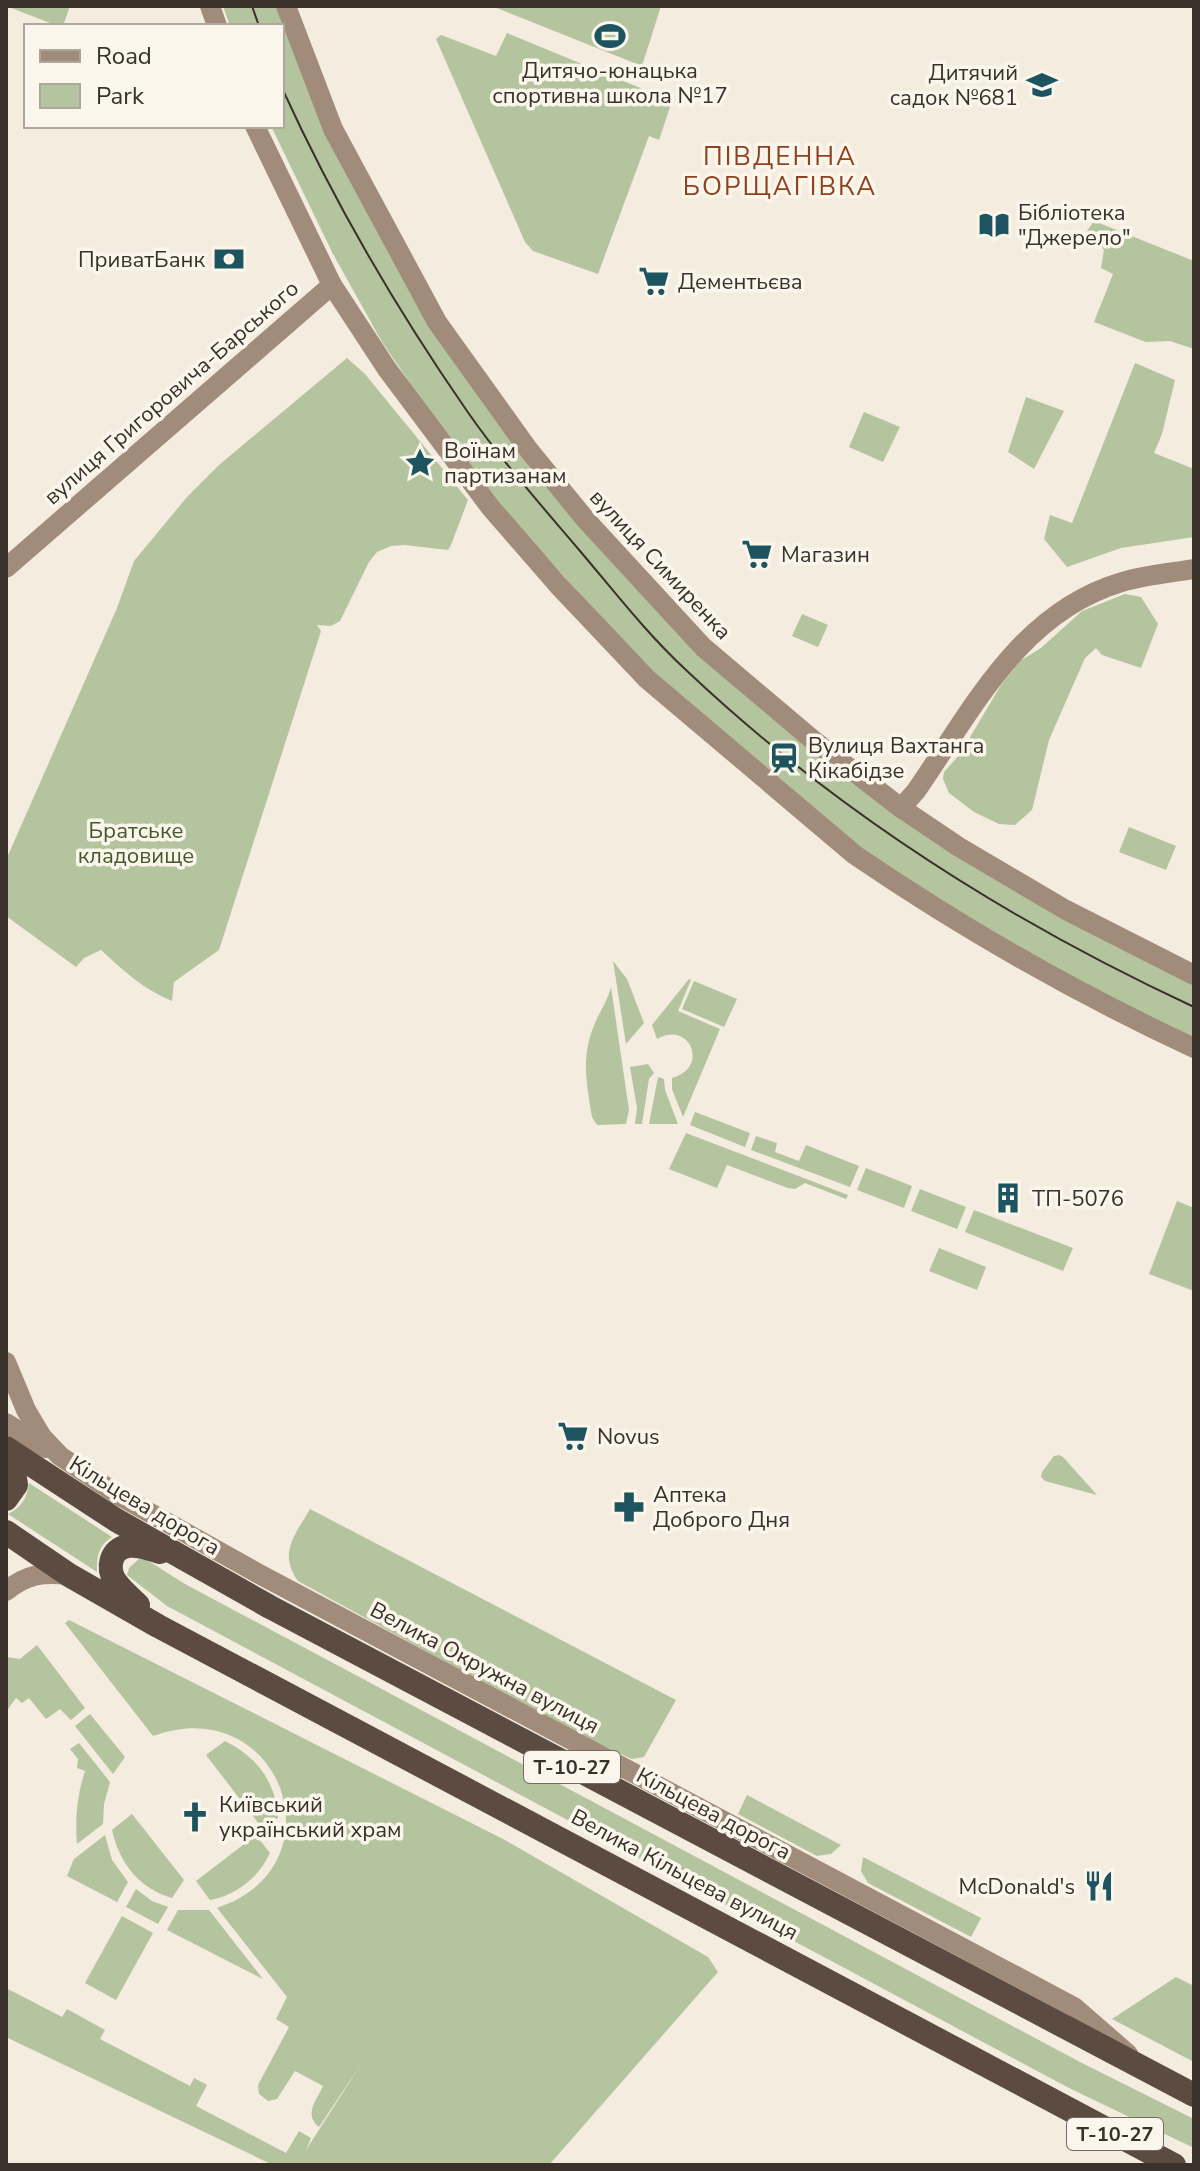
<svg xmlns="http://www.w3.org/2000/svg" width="1200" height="2171" font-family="'Nunito Sans',sans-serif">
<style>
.green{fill:#b4c49e}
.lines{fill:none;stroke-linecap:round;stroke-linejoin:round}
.secondary{stroke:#a18c7b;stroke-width:20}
.highway{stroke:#5c4b40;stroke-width:24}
.tram{stroke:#3a312a;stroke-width:2}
.labels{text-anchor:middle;stroke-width:7;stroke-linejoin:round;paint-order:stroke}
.shield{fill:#fbf6ec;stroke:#746c64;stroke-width:2}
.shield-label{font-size:20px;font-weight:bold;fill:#3a312a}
.poi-label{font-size:22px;fill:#3a312a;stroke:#fbf6ec;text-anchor:start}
.street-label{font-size:22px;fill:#3a312a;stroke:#fbf6ec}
.park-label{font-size:22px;fill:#455a2c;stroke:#fbf6ec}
.quarter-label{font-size:26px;letter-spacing:2px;fill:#8e431e;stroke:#fbf6ec}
</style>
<rect width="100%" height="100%" fill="#f4ecdf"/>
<g class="green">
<path d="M 6,6 L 70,6 L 63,26 L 58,26 Z"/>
<path d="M 223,6 L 277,6 L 487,405 L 811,748 L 1194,983 L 1194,1039 L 1101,996 L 877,862 L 666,687 L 515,523 L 421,399 L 382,342 L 333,254 L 271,126 L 282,126 L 282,26 L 230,26 Z"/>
<path d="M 492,6 L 661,6 L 642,66 Z"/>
<path d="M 507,33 L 672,101 L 659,140 L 649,136 L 598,274 L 533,251 L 525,242 L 436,39 L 441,35 L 496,56 Z"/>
<path d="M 1094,221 L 1194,261 L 1194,349 L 1170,341 L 1146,342 L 1094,322 L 1113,274 L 1101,268 L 1104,250 L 1087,231 Z"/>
<path d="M 347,358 L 365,374 L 468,500 L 451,545 L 448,550 L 405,545 L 391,546 L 377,552 L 369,562 L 340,621 L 331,626 L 317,625 L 321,631 L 219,950 L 174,982 L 172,1001 C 143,989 124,971 101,950 L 84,958 L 76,967 L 6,916 L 6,860 L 117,608 L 134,561 L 187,497 L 219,465 Z"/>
<path d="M 1135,363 L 1175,380 L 1162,434 L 1154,453 L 1194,469 L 1194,537 L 1121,548 L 1067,567 L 1044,539 L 1050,515 L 1072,523 Z"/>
<path d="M 1026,397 L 1064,411 L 1034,469 L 1008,452 Z"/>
<path d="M 864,412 L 900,427 L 883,462 L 849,447 Z"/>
<path d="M 1125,594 L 1141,597 L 1158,624 L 1141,668 L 1102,655 L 1096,648 L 1085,658 L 1049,740 L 1032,810 L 1015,825 L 999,824 L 974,812 L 949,793 L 943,779 L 944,772 L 960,754 L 1001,685 L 1020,661 L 1041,648 L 1082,611 Z"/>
<path d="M 802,614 L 828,625 L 818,647 L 792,636 Z"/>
<path d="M 1129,827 L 1176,846 L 1166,870 L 1119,852 Z"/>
<path d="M 613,961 L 627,979 L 644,1023 L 626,1044 Z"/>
<path d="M 689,979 L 691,980 L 678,1011 L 720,1029 L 683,1117 L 672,1089 L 672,1078 C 710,1068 690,1020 657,1039 L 652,1025 Z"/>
<path d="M 694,981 L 737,999 L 724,1027 L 682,1009 Z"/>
<path d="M 611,987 L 629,1110 L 626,1124 L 597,1125 L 592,1117 C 587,1086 581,1058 593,1028 C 598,1014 607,1003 611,987 Z"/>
<path d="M 648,1064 L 654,1073 L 649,1079 L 642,1124 L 635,1124 L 637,1108 L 630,1067 Z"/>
<path d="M 658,1077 L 664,1079 L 665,1090 L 678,1124 L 649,1124 Z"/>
<path d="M 695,1112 L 750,1133 L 745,1147 L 690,1125 Z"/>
<path d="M 686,1133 L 848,1195 L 846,1199 L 805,1183 L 795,1189 L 788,1188 L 727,1165 L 717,1188 L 669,1169 Z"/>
<path d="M 756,1136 L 777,1143 L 775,1152 L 799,1161 L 806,1145 L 859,1166 L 850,1187 L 751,1150 Z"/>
<path d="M 866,1168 L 912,1186 L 904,1208 L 857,1190 Z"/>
<path d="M 920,1189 L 966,1207 L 957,1229 L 911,1211 Z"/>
<path d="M 1177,1201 L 1194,1208 L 1194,1291 L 1149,1274 Z"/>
<path d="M 974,1210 L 1073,1248 L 1063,1271 L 965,1232 Z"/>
<path d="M 939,1248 L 986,1267 L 977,1290 L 929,1271 Z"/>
<path d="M 1059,1455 L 1063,1457 L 1097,1495 L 1045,1481 L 1041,1477 L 1042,1472 L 1054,1456 Z"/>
<path d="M 29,1483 L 112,1537 C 98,1546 97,1556 97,1572 L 8,1514 C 22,1507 27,1498 29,1483 Z"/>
<path d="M 310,1509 L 676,1700 L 644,1757 L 632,1759 L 577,1734 L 298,1581 C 278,1553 295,1535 310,1509 Z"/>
<path d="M 139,1559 L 147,1560 L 185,1584 L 1080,2062 L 1194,2119 L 1194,2148 L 1069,2088 L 167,1606 L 127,1575 L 129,1568 Z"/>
<path d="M 69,1620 L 505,1840 L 708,1957 L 718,1972 L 549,2165 L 273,2165 L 6,2037 L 6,1988 L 62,2017 L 67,2009 L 105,2030 L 100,2039 L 190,2086 L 194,2078 L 207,2085 L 196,2106 L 286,2153 L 299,2131 L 311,2138 L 306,2150 L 362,2063 L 319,2127 C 303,2114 317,2100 323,2086 L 295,2071 L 277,2099 L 268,2101 L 259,2094 L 258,2085 L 289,2027 L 276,2019 L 287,1997 L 217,1908 C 344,1866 280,1689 153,1736 L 65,1623 Z"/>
<path d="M 37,1645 L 85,1708 L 71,1720 L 60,1709 L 46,1719 L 29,1698 L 22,1703 L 16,1698 L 6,1712 L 6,1657 L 20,1659 Z"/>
<path d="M 90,1714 L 125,1757 L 113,1774 L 75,1726 Z"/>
<path d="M 225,1741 C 257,1757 276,1782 278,1818 L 259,1824 L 206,1755 Z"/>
<path d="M 79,1743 L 110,1782 L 104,1804 L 103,1824 L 77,1844 C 75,1817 77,1796 85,1771 L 77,1768 L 78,1759 L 70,1749 Z"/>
<path d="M 747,1795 L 841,1845 L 831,1854 L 817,1856 L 738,1814 Z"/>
<path d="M 132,1814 L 184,1880 L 172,1898 C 139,1889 119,1862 112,1830 Z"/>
<path d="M 105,1835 L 112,1860 L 128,1882 L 117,1902 L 67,1876 L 74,1859 Z"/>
<path d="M 256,1835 L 270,1853 C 259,1877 237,1895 210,1900 L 196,1881 Z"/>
<path d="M 863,1857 L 981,1918 L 971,1937 L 868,1883 L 861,1871 Z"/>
<path d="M 136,1889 L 152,1901 L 168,1907 L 158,1924 L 126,1907 Z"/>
<path d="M 178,1910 L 209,1910 L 263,1979 L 167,1930 Z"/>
<path d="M 122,1916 L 153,1933 L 116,2000 L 85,1983 Z"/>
<path d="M 1176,1977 L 1194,1986 L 1194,2062 L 1112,2019 Z"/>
</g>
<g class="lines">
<g class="secondary">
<path d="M 210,6 L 217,26"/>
<path d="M 286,6 L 333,129 L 437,322 L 528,449 L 586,520 L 703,647 L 813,740 L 901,808 L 959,847 L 1066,910 L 1194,975"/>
<path d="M 255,126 L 332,285 L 387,369 L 491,508 L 558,585 L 647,679 L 855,855 C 962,928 1076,993 1194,1048"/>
<path d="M 6,568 L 332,285"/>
<path d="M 901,808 L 916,791 C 973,709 1020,612 1122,582 C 1145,575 1170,573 1194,569"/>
<path d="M 6,1362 L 26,1410 L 42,1437 L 60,1456 L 118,1495 L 261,1575 L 1074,2007 L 1128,2054"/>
<path d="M 6,1423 L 46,1448"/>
<path d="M 6,1591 C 27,1574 43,1572 69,1575"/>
</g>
<g class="highway">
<path d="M 6,1448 L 116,1520 L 270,1607 L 1194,2095"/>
<path d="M 6,1461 L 14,1471 L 16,1485 L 6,1499"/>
<path d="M 6,1532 L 69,1575 L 158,1626 L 1174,2165"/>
<path d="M 138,1605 C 130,1597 121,1590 115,1581 C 107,1568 110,1549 128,1546 C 139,1544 150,1549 160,1552"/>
</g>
<g class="tram">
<path d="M 252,6 L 259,26"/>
<path d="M 282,88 C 333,200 397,310 467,411 C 501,460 541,505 580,551 C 614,591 647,634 686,670 C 835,811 1009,921 1194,1007"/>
</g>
</g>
<defs>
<g id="stadium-bare" transform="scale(2.4)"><path d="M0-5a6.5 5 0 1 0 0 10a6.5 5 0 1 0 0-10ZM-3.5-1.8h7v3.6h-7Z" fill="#1d545f" stroke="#fbf6ec" stroke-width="2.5" paint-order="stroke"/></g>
<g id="school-bare" transform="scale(2.4)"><path d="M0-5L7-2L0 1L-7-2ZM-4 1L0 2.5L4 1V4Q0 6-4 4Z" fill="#1d545f" stroke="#fbf6ec" stroke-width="2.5" paint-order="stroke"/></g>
<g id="library-bare" transform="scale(2.4)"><path d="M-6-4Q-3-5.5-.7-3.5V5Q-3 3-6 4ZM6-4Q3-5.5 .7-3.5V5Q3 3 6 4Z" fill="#1d545f" stroke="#fbf6ec" stroke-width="2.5" paint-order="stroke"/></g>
<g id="bank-bare" transform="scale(2.4)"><path d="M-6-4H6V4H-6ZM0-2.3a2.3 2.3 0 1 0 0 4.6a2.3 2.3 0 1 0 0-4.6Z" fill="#1d545f" stroke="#fbf6ec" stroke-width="2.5" paint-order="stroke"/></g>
<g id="supermarket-bare" transform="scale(2.4)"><path d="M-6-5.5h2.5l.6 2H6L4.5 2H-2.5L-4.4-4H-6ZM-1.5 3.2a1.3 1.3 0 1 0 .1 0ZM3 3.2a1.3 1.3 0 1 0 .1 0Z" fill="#1d545f" stroke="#fbf6ec" stroke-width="2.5" paint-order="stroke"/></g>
<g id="sight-bare" transform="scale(2.4)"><path d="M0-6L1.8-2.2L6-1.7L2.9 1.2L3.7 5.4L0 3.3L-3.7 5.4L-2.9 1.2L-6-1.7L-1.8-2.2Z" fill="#1d545f" stroke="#fbf6ec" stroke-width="2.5" paint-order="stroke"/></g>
<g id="station-bare" transform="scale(2.4)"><path d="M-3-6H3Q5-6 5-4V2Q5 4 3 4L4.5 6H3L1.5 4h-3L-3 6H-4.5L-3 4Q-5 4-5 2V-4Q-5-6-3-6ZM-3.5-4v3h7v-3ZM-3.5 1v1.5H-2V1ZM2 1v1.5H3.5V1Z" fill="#1d545f" stroke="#fbf6ec" stroke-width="2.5" paint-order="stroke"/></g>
<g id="building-bare" transform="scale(2.4)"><path d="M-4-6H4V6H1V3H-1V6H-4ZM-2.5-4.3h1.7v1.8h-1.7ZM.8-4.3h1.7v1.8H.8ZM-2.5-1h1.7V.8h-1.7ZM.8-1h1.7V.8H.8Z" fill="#1d545f" stroke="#fbf6ec" stroke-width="2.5" paint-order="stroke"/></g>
<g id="pharmacy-bare" transform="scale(2.4)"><path d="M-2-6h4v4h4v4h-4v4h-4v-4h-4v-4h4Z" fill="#1d545f" stroke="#fbf6ec" stroke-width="2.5" paint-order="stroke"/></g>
<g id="church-bare" transform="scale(2.4)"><path d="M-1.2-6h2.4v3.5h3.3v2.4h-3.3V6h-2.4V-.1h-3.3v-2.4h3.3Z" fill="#1d545f" stroke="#fbf6ec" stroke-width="2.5" paint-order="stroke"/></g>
<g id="restaurant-bare" transform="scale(2.4)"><path d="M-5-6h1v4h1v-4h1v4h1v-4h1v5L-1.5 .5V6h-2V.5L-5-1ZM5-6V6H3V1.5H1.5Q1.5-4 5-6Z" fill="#1d545f" stroke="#fbf6ec" stroke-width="2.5" paint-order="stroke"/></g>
</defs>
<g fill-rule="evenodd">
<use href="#stadium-bare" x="610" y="36"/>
<use href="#school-bare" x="1042" y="85"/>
<use href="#library-bare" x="994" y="225"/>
<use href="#bank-bare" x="229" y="259"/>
<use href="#supermarket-bare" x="654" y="281"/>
<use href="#sight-bare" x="420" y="463"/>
<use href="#supermarket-bare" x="757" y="554"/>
<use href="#station-bare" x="784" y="758"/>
<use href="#building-bare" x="1008" y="1198"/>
<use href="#supermarket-bare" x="573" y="1436"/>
<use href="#pharmacy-bare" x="629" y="1507"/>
<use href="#church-bare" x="195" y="1817"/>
<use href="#restaurant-bare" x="1099" y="1886"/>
</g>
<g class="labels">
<g class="shield">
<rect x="524" y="1751" width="96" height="32" rx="6"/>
<rect x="1067" y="2118" width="96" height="32" rx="6"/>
</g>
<g class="shield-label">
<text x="572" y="1774">Т-10-27</text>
<text x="1115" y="2141">Т-10-27</text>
</g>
<g class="poi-label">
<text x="610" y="78" text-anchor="middle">Дитячо-юнацька<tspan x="610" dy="25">спортивна школа №17</tspan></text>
<text x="1018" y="80" text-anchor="end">Дитячий<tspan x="1018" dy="25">садок №681</tspan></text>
<text x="1018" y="220">Бібліотека<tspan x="1018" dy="25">"Джерело"</tspan></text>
<text x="205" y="267" text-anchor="end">ПриватБанк</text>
<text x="678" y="289">Дементьєва</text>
<text x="444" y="458">Воїнам<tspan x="444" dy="25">партизанам</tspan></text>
<text x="781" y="562">Магазин</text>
<text x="808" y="753">Вулиця Вахтанга<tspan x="808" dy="25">Кікабідзе</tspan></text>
<text x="1032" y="1206">ТП-5076</text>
<text x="597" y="1444">Novus</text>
<text x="653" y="1502">Аптека<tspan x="653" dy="25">Доброго Дня</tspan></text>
<text x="219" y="1812">Київський<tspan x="219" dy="25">український храм</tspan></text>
<text x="1075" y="1894" text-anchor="end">McDonald's</text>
</g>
<g class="street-label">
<text transform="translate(171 392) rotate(-41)" y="8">вулиця Григоровича-Барського</text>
<text transform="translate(661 564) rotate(47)" y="8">вулиця Симиренка</text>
<text transform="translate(145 1505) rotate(31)" y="8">Кільцева дорога</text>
<text transform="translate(485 1667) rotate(28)" y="8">Велика Окружна вулиця</text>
<text transform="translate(714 1813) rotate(28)" y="8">Кільцева дорога</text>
<text transform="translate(685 1874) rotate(28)" y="8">Велика Кільцева вулиця</text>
</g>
<g class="park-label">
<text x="136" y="838">Братське<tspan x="136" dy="25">кладовище</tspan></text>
</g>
<g class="quarter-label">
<text x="780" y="165">ПІВДЕННА<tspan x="780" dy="30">БОРЩАГІВКА</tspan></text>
</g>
</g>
<rect width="1200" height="2171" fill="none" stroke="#3a312a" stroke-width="16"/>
<rect x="24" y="24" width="260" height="104" fill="#fbf6ec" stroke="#aea79e" stroke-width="2"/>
<rect x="40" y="50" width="40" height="12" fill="#a18c7b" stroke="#aea79e" stroke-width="2"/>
<text x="96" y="64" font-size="24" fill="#3a312a">Road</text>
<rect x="40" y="84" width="40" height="24" fill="#b4c49e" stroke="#aea79e" stroke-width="2"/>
<text x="96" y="104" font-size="24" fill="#3a312a">Park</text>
</svg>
